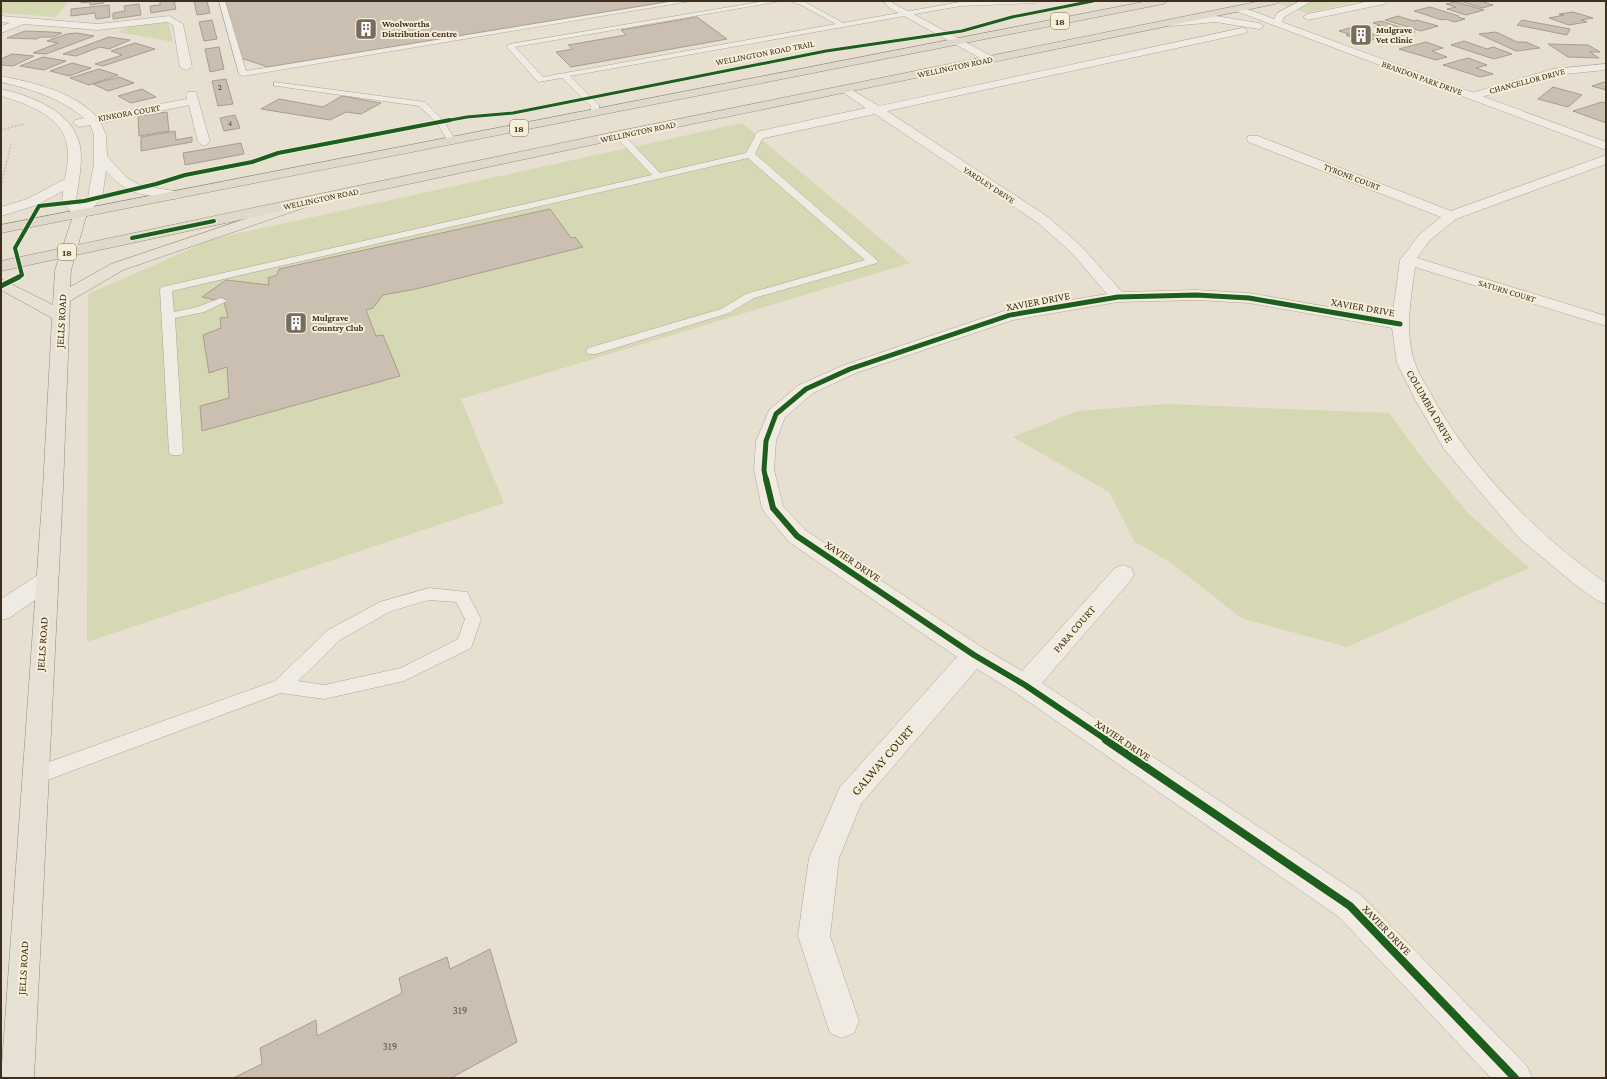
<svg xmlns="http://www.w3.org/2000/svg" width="1607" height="1079" font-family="'Crimson Pro',serif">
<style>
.green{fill:#d6d7b3}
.building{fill:#cbbfb2;stroke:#a89c90}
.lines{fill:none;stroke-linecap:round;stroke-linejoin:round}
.service-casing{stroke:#ada599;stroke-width:1}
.minor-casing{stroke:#ada599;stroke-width:1}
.tertiary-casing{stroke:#ada599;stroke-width:1}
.primary-casing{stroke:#928b80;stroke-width:1}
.trunk-casing{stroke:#928b80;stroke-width:1}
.path{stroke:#c8c2b9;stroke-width:1.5;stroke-dasharray:2 1.5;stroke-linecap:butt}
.service{fill:#efebe3;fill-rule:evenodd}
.minor{fill:#efebe3;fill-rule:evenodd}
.tertiary{fill:#efebe3;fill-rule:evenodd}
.primary{fill:#e6e1d4;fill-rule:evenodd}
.trunk{fill:#e0d9cb;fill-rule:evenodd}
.cycleway-far4-casing{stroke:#f7eed8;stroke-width:4}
.cycleway-far3-casing{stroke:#f7eed8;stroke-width:5.5}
.cycleway-far2-casing{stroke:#f7eed8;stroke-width:7}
.cycleway-far1-casing{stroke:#f7eed8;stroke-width:9}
.cycleway-casing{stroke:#f7eed8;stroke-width:11}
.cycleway-far4{stroke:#1b5e20;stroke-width:3}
.cycleway-far3{stroke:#1b5e20;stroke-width:4}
.cycleway-far2{stroke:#1b5e20;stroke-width:5}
.cycleway-far1{stroke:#1b5e20;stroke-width:6}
.cycleway{stroke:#1b5e20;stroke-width:8}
.labels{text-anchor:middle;stroke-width:4;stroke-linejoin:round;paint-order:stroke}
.far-poi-label{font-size:9px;font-weight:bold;fill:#3d2e20;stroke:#f7eed8;text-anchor:start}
.far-street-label{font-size:9px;fill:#3d2e20;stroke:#f7eed8}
.number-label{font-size:9px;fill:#605244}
.shield{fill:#f7eed8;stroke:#756857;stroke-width:1}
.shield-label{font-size:10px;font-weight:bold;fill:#3d2e20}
.street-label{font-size:11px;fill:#3d2e20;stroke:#f7eed8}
.near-number-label{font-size:11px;fill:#605244}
.near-street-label{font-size:13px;fill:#3d2e20;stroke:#f7eed8}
</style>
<rect width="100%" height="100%" fill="#e7e0d1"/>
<g class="green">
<path d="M 1,1 L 69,1 L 56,17 L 1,13 Z"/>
<path d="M 1270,1 L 1360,1 L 1306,13 Z"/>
<path d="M 163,21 L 168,22 L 173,42 L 118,32 L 129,26 Z"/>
<path d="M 742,123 L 910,263 L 461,399 L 504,503 L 87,642 L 88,294 L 213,239 Z"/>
<path d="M 1168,404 L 1389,413 L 1422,458 L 1468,513 L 1529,568 L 1347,647 L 1243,619 L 1168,561 L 1135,542 L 1109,492 L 1013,437 L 1077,411 Z"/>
</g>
<g class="building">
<path d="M 81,1 L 104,1 L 104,3 L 90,5 L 90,2 L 81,3 Z"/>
<path d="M 160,1 L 174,1 L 176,9 L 151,13 L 150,6 L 160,5 Z"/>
<path d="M 194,1 L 207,1 L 210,13 L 197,15 Z"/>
<path d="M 225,1 L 672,1 L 268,67 L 241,58 Z"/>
<path d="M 1460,1 L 1488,1 L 1483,2 L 1493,5 L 1482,8 Z"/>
<path d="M 1456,2 L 1484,10 L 1466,15 L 1447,9 L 1456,7 L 1446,4 Z"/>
<path d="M 139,4 L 141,15 L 113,19 L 113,13 L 125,11 L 124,6 Z"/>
<path d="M 109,5 L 110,17 L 96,19 L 95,13 L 71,16 L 71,9 Z"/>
<path d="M 1430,7 L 1459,16 L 1458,17 L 1465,19 L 1454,22 L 1446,19 L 1442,20 L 1414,11 Z"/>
<path d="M 1573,12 L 1593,18 L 1581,20 L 1587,22 L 1569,25 L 1549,18 L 1564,15 L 1559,14 Z"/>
<path d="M 1398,16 L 1414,21 L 1417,20 L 1438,26 L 1421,31 L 1385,20 Z"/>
<path d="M 697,17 L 727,39 L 571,67 L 556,52 L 573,49 L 568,45 L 626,35 L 621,30 Z"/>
<path d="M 212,20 L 217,39 L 204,41 L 199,22 Z"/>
<path d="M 1522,20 L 1570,29 L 1567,35 L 1517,25 Z"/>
<path d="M 1381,21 L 1415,32 L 1396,37 L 1378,31 L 1383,29 L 1374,27 L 1380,25 L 1373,23 Z"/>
<path d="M 1353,27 L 1382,37 L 1364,42 L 1346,35 L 1349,34 L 1339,31 Z"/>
<path d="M 25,31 L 51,32 L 62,33 L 53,37 L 41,37 L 36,39 L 7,38 Z"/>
<path d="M 1496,32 L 1517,42 L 1526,42 L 1540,48 L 1516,51 L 1479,34 Z"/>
<path d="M 77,33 L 94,36 L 46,54 L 33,53 L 58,43 L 47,41 L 67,34 Z"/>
<path d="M 109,37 L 130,40 L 109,49 L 100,47 L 76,56 L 63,54 Z"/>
<path d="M 1464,41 L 1487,49 L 1493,47 L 1512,54 L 1494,59 L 1451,45 Z"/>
<path d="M 1426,42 L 1443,48 L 1432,51 L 1447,57 L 1436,60 L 1399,49 Z"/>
<path d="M 135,43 L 155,49 L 103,66 L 95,64 L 122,55 L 111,51 Z"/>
<path d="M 1548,44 L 1588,45 L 1600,52 L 1590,52 L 1599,58 L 1568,57 Z"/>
<path d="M 219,47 L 224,69 L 210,72 L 205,49 Z"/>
<path d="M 12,54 L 34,56 L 13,66 L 1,65 L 1,59 Z"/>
<path d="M 43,57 L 66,61 L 44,70 L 20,66 Z"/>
<path d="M 1468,58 L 1487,65 L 1476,68 L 1493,74 L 1480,77 L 1443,65 Z"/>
<path d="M 72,63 L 91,68 L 69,76 L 50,71 Z"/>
<path d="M 99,69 L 118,75 L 89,85 L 70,78 Z"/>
<path d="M 119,77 L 134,83 L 108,91 L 93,84 Z"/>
<path d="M 226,79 L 233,104 L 218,106 L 212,81 Z"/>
<path d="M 1604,82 L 1606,83 L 1606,90 L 1592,86 Z"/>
<path d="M 1553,87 L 1582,95 L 1568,107 L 1538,99 Z"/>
<path d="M 142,89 L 156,97 L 131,103 L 118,96 Z"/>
<path d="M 342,96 L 381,103 L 361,114 L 346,112 L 330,120 L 261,109 L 279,99 L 323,107 Z"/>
<path d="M 1602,102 L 1606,103 L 1606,123 L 1573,111 Z"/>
<path d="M 167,112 L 169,131 L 139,136 L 138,116 Z"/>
<path d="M 235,115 L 240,128 L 224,131 L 220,118 Z"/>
<path d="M 175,131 L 176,140 L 192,137 L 192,142 L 141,151 L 141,137 Z"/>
<path d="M 241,143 L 244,154 L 185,165 L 183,153 Z"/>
<path d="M 550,209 L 571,238 L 575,237 L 583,247 L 416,289 L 383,295 L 373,308 L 366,310 L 376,336 L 383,335 L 400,376 L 202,431 L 200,406 L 229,398 L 227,367 L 209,373 L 203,335 L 221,328 L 220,318 L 228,317 L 224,302 L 202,297 L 226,280 L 269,285 L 268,278 L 277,275 L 279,269 Z"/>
<path d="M 490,949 L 517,1042 L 451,1078 L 233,1078 L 262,1064 L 260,1048 L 316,1020 L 317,1036 L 402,993 L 399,978 L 447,957 L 450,969 Z"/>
</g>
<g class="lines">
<g class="service-casing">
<g id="service">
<path d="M 219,1 L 225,1 L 246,71 L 676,1 L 691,1 L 243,76 L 239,74 Z"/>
<path d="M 766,1 L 781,1 L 515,47 L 543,77 L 836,24 L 801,5 L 790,1 L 805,2 L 843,23 L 960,2 L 1038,1 L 1035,3 L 960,6 L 570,76 L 599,105 L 599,113 L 595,115 L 591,113 L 591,106 L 562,78 L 538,82 L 506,46 L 510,44 Z"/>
<path d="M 882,1 L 889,1 L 894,5 L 889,6 Z"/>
<path d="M 274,82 L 425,102 L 443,120 L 456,141 L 455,143 L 449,143 L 437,123 L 419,106 L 277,86 L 274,86 Z"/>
<path d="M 619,132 L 622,133 L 660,173 L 746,153 L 757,133 L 763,133 L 764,135 L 755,154 L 878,261 L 877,263 L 754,298 L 729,313 L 596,354 L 588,354 L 586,351 L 588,348 L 721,309 L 746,294 L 865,260 L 748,158 L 172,291 L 174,312 L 197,307 L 221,298 L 227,301 L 204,312 L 175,318 L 183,452 L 181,455 L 171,455 L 169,452 L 160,289 L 162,287 L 652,175 L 616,137 L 616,133 Z"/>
<path d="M 429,588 L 467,592 L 481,619 L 471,648 L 404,681 L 324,699 L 281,693 L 34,785 L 27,782 L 25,776 L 27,770 L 275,681 L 328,630 L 380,602 ZM 429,600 L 456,602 L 465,619 L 458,639 L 401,668 L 324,685 L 298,681 L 340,640 L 391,611 Z"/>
</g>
</g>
<g class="minor-casing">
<g id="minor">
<path d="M 1370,1 L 1389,1 L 1384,4 L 1308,20 L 1303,17 L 1308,14 Z"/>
<path d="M 891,2 L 995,58 L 996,60 L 991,63 L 987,62 L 888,7 L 886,5 L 888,3 Z"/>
<path d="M 1,16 L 98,24 L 169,16 L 183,24 L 192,67 L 186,70 L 180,67 L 173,25 L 167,22 L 98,30 L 24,24 L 1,33 L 1,26 L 10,23 L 1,22 Z"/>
<path d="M 1242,28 L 1246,29 L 1247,31 L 1246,33 L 887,111 L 1048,217 L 1082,247 L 1122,292 L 1196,290 L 1249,293 L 1392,318 L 1400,260 L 1420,234 L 1441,217 L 1248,142 L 1247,139 L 1248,136 L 1258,136 L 1451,211 L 1606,155 L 1606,164 L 1456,219 L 1430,240 L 1417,258 L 1606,316 L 1606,326 L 1415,267 C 1411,299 1404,332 1415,363 C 1418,373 1424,382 1429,390 C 1467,464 1538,536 1606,583 L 1606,604 L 1598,601 L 1578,587 L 1520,539 L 1444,449 L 1416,401 L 1397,363 L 1392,328 L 1249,303 L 1196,300 L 1118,302 L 1013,320 L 856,373 L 813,393 L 785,417 L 776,441 L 774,470 L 783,506 L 805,530 L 983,648 L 1022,671 L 1115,568 L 1123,565 L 1131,568 L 1134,574 L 1131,580 L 1042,683 L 1361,895 L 1527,1066 L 1532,1078 L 1491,1078 L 1339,917 L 1016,693 L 977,669 L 861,804 L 839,858 L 830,936 L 859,1021 L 854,1033 L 842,1038 L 830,1033 L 798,936 L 809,858 L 840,787 L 957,657 L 789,542 L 765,513 L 762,508 L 754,470 L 756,441 L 769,410 L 799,385 L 844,365 L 1004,311 L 1107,294 L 1072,253 L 1038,223 L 875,114 L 760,139 L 754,135 L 760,131 L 866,108 L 841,91 L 839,89 L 841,87 L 845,86 L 879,106 Z"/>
<path d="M 1606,64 L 1606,70 L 1554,75 L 1472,100 L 1466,96 L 1468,94 L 1553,69 Z"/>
<path d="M 1,76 C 34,83 72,91 96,116 L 187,99 L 186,94 L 188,92 L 196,92 L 210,142 L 204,146 L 198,142 L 189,105 L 101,123 L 106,135 L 107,156 L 126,177 L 139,185 L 180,192 L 182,195 L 180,198 L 175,199 C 143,194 129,197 106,171 L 102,198 L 85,216 L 75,216 L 62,202 L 63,191 L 37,205 L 1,216 L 1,207 L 27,199 L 65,179 C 67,168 69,157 67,145 C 62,116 26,103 1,96 L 1,89 C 31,96 73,111 80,146 C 83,164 78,183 76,201 L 80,205 L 88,197 L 94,163 L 94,135 L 90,125 L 79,127 L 73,123 L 75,120 L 84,118 C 61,98 31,89 1,82 Z"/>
<path d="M 46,572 L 54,575 L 57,581 L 54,587 L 9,618 L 1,620 L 1,599 L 38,575 Z"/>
</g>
</g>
<g class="tertiary-casing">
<g id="tertiary">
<path d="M 1300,1 L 1312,1 L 1284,17 L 1282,22 L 1606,142 L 1606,150 L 1236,11 L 1234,9 L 1239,6 L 1274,19 L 1277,13 Z"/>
<path d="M 1216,16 L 1259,23 L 1264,26 L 1259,29 L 1216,22 L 1171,26 L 1166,23 L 1171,20 Z"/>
</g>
</g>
<g class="primary-casing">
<path id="primary" d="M 304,199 L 309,200 L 311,203 L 309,206 L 123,270 L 70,301 L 63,488 L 34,1078 L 1,1078 L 43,488 L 52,318 L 1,290 L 1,279 L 53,305 L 55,270 L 75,210 L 85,210 L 87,213 L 71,270 L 70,287 L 111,264 Z"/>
</g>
<g class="trunk-casing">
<g id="trunk">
<path d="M 1148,1 L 1168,1 L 1163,4 L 1,233 L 1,225 Z"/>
<path d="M 1261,1 L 1280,1 L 1275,4 L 619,139 L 1,271 L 1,261 L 619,131 Z"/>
</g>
</g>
<g class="path">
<path d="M 1,130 L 24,124"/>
<path d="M 1,186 L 11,144"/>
</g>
<use href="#service" class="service"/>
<use href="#minor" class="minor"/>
<use href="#tertiary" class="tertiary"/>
<use href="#primary" class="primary"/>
<use href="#trunk" class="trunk"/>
<g class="cycleway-far4-casing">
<path id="cycleway-far4" d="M 445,121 L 467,117 L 513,113 L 826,51 L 962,31 L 1012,17 L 1093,1"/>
</g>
<g class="cycleway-far3-casing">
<g id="cycleway-far3">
<path d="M 132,238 L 214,221"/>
<path d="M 17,278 L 22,275 L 15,248 L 39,206 L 84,201 L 156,184 L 185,175 L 252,162 L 278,153 L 450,120"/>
</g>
</g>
<g class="cycleway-far2-casing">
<g id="cycleway-far2">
<path d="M 1,286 L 19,277"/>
<path d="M 766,480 L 764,470 L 766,441 L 776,414 L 806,389 L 850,369 L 1010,315 L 1118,297 L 1196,295 L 1249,298 L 1400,324"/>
</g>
</g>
<g class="cycleway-far1-casing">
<path id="cycleway-far1" d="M 766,479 L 773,508 L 797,536 L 974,655 L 1025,685 L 1108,741"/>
</g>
<g class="cycleway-casing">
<path id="cycleway" d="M 1106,740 L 1350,906 L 1515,1078"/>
</g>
<use href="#cycleway-far4" class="cycleway-far4"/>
<use href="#cycleway-far3" class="cycleway-far3"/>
<use href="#cycleway-far2" class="cycleway-far2"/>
<use href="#cycleway-far1" class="cycleway-far1"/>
<use href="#cycleway" class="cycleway"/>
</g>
<defs>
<g id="building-square" transform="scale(1.15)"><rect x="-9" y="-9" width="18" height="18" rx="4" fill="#786c5e" stroke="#f7eed8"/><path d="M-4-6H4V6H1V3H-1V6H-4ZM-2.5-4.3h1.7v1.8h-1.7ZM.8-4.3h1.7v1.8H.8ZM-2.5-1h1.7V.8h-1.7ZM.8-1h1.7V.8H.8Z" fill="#fff"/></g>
</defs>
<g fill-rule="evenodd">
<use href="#building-square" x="366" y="29"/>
<use href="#building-square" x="1361" y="35"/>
<use href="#building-square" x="296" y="323"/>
</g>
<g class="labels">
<g class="far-poi-label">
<text x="382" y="27">Woolworths<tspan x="382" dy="10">Distribution Centre</tspan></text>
<text x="1376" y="33">Mulgrave<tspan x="1376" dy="10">Vet Clinic</tspan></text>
<text x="312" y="321">Mulgrave<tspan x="312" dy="10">Country Club</tspan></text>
</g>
<g class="far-street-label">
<text transform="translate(765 53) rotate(-11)" y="3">WELLINGTON ROAD TRAIL</text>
<text transform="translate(955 67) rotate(-12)" y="3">WELLINGTON ROAD</text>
<text transform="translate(1422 78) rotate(20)" y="3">BRANDON PARK DRIVE</text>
<text transform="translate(1527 81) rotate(-15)" y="3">CHANCELLOR DRIVE</text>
<text transform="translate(129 113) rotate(-10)" y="3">KINKORA COURT</text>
<text transform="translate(638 132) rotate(-12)" y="3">WELLINGTON ROAD</text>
<text transform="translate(1352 177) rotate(21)" y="3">TYRONE COURT</text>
<text transform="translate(989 185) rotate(33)" y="3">YARDLEY DRIVE</text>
<text transform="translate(321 199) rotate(-12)" y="3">WELLINGTON ROAD</text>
<text transform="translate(1507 291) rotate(17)" y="3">SATURN COURT</text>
</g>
<g class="number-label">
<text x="220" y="90">2</text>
<text x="230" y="126">4</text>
</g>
<g class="shield">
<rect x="1051" y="13" width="18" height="16" rx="3"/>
<rect x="510" y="120" width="18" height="16" rx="3"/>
<rect x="58" y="244" width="18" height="16" rx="3"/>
</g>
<g class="shield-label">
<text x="1060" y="25">18</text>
<text x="519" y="132">18</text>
<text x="67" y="256">18</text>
</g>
<g class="street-label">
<text transform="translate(1038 301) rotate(-11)" y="4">XAVIER DRIVE</text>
<text transform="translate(1363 307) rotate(10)" y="4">XAVIER DRIVE</text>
<text transform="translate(61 321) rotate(-87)" y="4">JELLS ROAD</text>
<text transform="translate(1430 406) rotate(60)" y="4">COLUMBIA DRIVE</text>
<text transform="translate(853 561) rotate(34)" y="4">XAVIER DRIVE</text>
<text transform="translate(1074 629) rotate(-49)" y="4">PARA COURT</text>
<text transform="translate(42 644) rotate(-86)" y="4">JELLS ROAD</text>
<text transform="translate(1123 740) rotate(34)" y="4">XAVIER DRIVE</text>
<text transform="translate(1387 930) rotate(46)" y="4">XAVIER DRIVE</text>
<text transform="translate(23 968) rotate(-87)" y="4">JELLS ROAD</text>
</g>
<g class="near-number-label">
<text x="460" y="1014">319</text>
<text x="390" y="1050">319</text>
</g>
<g class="near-street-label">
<text transform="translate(882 760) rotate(-49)" y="5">GALWAY COURT</text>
</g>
</g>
<rect width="1607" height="1079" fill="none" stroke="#3d2e20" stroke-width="4"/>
</svg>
